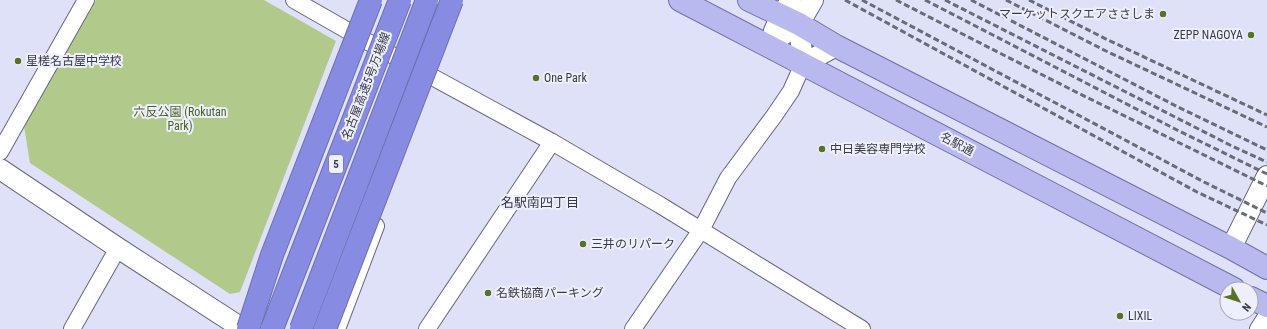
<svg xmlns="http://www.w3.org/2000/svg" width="1267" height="329" font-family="'Roboto Condensed','Noto Sans JP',sans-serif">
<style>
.green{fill:#b1ca8c}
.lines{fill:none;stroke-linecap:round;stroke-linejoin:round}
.minor-casing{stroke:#66687c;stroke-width:18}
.tertiary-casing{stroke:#66687c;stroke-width:22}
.primary-casing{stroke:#6d6fab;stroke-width:24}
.minor{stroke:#fff;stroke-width:16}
.tertiary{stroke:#fff;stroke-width:20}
.primary{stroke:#b8b9ee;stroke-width:22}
.rail{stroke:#696b78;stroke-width:3;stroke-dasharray:6 3;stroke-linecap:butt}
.motorway-bridge-casing{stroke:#6d6fab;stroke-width:24;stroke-linecap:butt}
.motorway-bridge{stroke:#888be2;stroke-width:22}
.poi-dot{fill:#587225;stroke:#edeffd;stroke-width:1.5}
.labels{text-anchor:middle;stroke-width:4;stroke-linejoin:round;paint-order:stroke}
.shield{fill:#edeffd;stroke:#70717c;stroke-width:1}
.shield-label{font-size:11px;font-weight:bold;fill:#3a3b44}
.poi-label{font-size:12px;fill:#3a3b44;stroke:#edeffd;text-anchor:start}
.street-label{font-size:12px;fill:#3a3b44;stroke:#edeffd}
.park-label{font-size:12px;fill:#495f20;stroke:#edeffd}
.neighbourhood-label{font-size:13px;fill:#37384b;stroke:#edeffd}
</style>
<rect width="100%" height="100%" fill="#dee1f8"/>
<path class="green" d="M 96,0 L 264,0 L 336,41 L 240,292 L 230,294 L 30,163 L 24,126 Z"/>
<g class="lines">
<g class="minor-casing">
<g id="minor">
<path d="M 294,0 L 357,36 L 552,142 L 660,205 L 862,329"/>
<path d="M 0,152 L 86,0"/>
<path d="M 72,329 L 118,248"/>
<path d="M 337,329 L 376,226"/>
<path d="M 427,329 L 552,142"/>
<path d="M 633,329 L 701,230 L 728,178 L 774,116 L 791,91 L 803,64"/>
<path d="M 1258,329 L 1267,315"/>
</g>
</g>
<g class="tertiary-casing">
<g id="tertiary">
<path d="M 799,24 L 803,64 L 836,46"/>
<path d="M 774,31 L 781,16 L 791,0"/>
<path d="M 768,45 L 799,24 L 813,0"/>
<path d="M 0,169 L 118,248 L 243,329"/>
<path d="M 1231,248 L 1267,176"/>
</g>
</g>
<g class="primary-casing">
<g id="primary">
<path d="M 680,0 L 1234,289"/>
<path d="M 749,0 L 799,24 L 836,46 L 1231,248 L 1267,268"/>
<path d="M 1251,298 L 1267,306"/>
</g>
</g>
<use href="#minor" class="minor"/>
<use href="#tertiary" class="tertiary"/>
<use href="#primary" class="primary"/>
<g class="rail">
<path d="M 845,0 L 1197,192 L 1267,225"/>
<path d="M 862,0 L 1204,182 L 1267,213"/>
<path d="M 896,0 L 1074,91 L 1267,186"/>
<path d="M 925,0 L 1177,130 L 1267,174"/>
<path d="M 945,0 L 1230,145 L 1267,162"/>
<path d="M 971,0 L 1178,107 L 1267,150"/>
<path d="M 1006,0 L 1106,51 L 1267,127"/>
<path d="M 1029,0 L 1108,40 L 1267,115"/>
</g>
<g class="motorway-bridge-casing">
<g id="motorway-bridge">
<path d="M 248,329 L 272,255 L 371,0"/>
<path d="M 272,329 L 400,0"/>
<path d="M 301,329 L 427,0"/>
<path d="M 325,329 L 452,0"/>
</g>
</g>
<use href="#motorway-bridge" class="motorway-bridge"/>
</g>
<g class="poi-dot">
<circle cx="1163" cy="14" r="4"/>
<circle cx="1251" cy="35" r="4"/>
<circle cx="18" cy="61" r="4"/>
<circle cx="536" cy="78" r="4"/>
<circle cx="822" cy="149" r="4"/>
<circle cx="583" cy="244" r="4"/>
<circle cx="488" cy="293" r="4"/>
<circle cx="1120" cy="316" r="4"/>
</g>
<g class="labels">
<rect class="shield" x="329" y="155" width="14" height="18" rx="3"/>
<g class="shield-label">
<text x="336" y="168">5</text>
</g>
<g class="poi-label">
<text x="1155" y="18" text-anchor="end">マーケットスクエアささしま</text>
<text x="1243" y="39" text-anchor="end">ZEPP NAGOYA</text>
<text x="26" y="65">星槎名古屋中学校</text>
<text x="544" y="82">One Park</text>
<text x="830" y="153">中日美容専門学校</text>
<text x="591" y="248">三井のリパーク</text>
<text x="496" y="297">名鉄協商パーキング</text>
<text x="1128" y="320">LIXIL</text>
</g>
<g class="street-label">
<text transform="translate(366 86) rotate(-69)" y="4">名古屋高速5号万場線</text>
<text transform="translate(957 144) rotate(28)" y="4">名駅通</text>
</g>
<g class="park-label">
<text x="180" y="116">六反公園 (Rokutan<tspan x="180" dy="14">Park)</tspan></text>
</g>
<g class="neighbourhood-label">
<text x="540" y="207">名駅南四丁目</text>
</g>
</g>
<g transform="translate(1239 301) rotate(129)"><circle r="19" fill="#edeffd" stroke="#a5a7b3"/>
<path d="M0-3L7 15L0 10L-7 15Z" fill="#587225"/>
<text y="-6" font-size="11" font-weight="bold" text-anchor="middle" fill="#3a3b44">N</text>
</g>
</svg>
